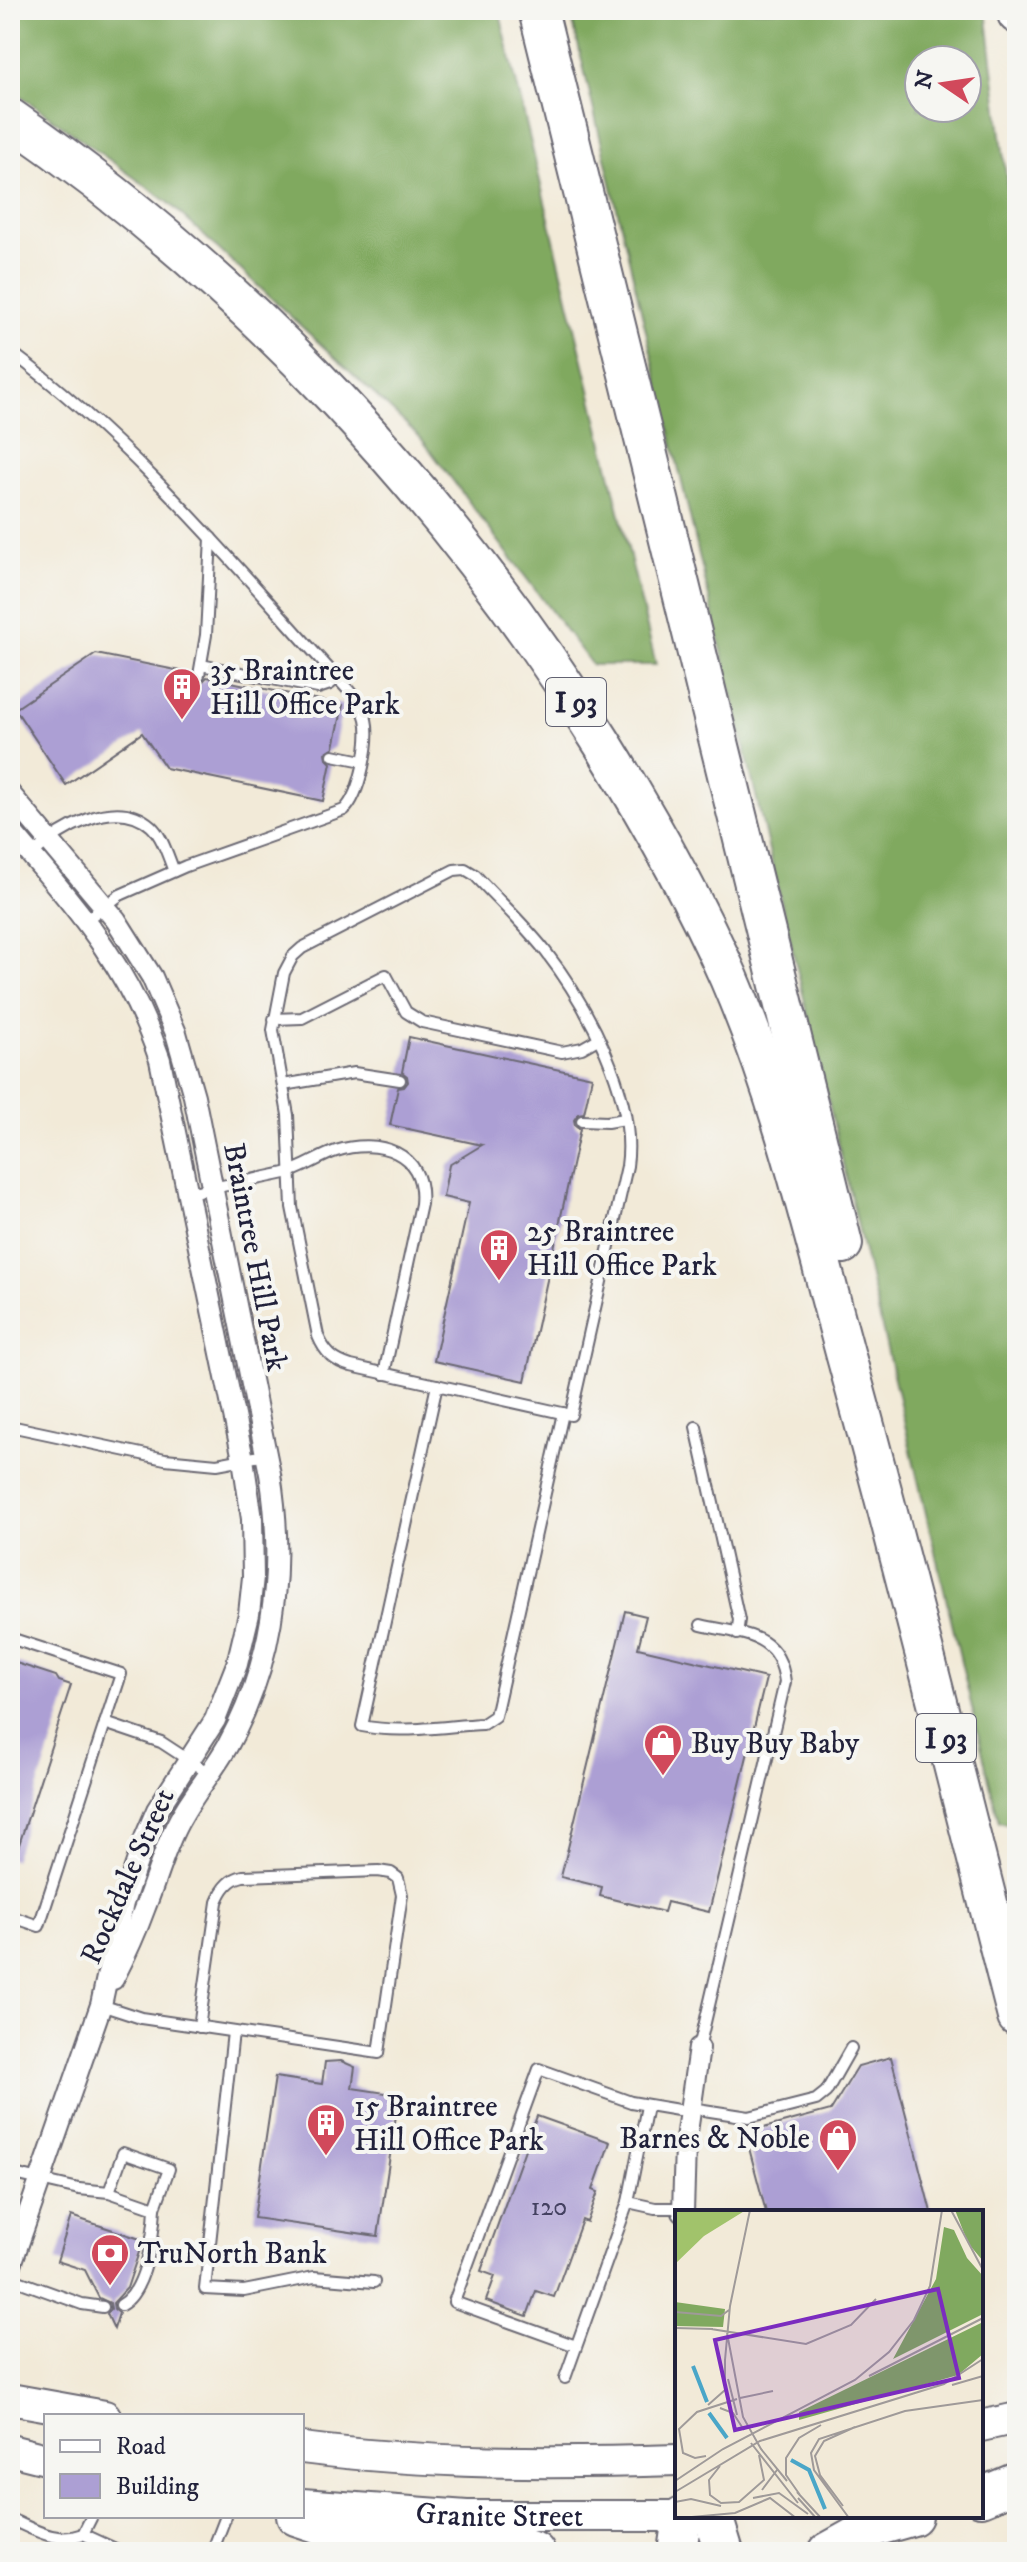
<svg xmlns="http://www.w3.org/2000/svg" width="1027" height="2562" font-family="'IM FELL DW Pica',serif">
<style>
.forest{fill:#80a95f;stroke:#51664d;stroke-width:2;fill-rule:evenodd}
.building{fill:#ac9fd4}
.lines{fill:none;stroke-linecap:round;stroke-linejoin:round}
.service-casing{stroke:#6b6872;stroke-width:14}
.minor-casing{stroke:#6b6872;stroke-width:24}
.secondary-casing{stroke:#6b6872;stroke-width:34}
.motorway-casing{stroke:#6b6872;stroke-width:42}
.service{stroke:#fff;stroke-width:10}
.minor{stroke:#fff;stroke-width:20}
.secondary{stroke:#fff;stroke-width:30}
.motorway{stroke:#fff;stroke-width:38}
.labels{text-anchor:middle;stroke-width:8;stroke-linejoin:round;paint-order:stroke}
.number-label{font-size:26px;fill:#444161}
.shield{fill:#f6f6f2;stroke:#626272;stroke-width:2}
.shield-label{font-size:28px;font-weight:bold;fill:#22223b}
.poi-label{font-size:30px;fill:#22223b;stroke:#f6f6f2;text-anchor:start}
.street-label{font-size:30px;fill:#22223b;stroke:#f6f6f2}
.inset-river{fill:none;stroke:#4aa6c8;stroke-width:4}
.inset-road{fill:none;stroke:#9f9a99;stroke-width:2}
.view{fill:#7b2cbf;fill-opacity:0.15;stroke:#7b2cbf;stroke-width:4}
.inset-edge{fill:none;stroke:#22223b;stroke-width:4}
</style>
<rect width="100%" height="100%" fill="#f6f6f2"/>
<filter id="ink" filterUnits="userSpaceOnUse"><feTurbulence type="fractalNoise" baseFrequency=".0125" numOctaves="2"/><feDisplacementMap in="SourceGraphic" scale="16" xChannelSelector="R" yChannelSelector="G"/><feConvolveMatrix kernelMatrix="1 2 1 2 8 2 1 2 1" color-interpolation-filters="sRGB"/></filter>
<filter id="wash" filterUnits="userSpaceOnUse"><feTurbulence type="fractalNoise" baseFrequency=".006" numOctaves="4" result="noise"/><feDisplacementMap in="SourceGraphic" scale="32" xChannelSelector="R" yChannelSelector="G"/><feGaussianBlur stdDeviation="1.8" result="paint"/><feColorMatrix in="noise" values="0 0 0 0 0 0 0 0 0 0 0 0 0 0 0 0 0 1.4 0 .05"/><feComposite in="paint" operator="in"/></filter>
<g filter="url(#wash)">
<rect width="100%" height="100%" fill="#f2ead8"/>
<g class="forest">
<path d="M 10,10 L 499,10 L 656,665 L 592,665 L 420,437 L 168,202 L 10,88 Z"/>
<path d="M 570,10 L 986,10 L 1017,268 L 1017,1827 L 999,1822 ZM 919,60 L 967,60 L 967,108 L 919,108 Z"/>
</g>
<g id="blocks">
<g class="building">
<path d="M 96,654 L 191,673 L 192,678 L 197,683 L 202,682 L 207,677 L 343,705 L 334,747 L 325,753 L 326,758 L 331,763 L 323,801 L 166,768 L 142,733 L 66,785 L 15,709 Z"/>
<path d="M 409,1037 L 592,1077 L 584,1113 L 578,1114 L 574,1120 L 575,1125 L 580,1129 L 525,1381 L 434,1361 L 469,1203 L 443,1197 L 449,1165 L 482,1145 L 390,1125 L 398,1088 L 404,1087 L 408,1082 L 407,1076 L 402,1072 Z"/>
<path d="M 625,1611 L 646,1616 L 638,1648 L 766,1678 L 709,1912 L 667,1902 L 664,1912 L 600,1896 L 602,1887 L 561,1877 Z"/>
<path d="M 10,1661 L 56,1676 L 59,1681 L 71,1685 L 14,1860 L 10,1859 Z"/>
<path d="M 891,2057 L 931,2212 L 766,2212 L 745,2133 L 831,2110 L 858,2066 Z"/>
<path d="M 341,2061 L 355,2067 L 352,2088 L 399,2095 L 378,2236 L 254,2218 L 275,2077 L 322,2084 L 325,2062 Z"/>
<path d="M 537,2116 L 610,2142 L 593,2190 L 598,2192 L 587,2222 L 582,2220 L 554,2297 L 536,2291 L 527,2316 L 486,2301 L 495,2276 L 481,2271 Z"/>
<path d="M 71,2216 L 143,2240 L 127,2288 L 113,2303 L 114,2309 L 119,2313 L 114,2329 L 107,2314 L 111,2309 L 110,2303 L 99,2298 L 85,2270 L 57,2261 Z"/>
</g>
</g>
</g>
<g filter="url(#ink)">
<use href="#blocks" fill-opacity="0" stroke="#6b6872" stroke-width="2"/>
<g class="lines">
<g class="service-casing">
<g id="service">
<path d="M 10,351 C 140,448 241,573 350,692 C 357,700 364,708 366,719 C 371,741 360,795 344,810 L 186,866 L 120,895 L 86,920"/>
<path d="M 201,665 L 318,688 L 330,684 L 337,678"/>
<path d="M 199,675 L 206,635 L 211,538"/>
<path d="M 333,755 L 363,761"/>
<path d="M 31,855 C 59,830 115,794 151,826 C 163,837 168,857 174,871"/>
<path d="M 465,869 L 475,875 C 498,900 524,924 546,952 C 587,1005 637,1097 627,1166 L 571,1415 L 351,1366 C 334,1361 325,1353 318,1336 L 292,1207 L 288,1115 L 273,1030 L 284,973 L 293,956 L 302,948 L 454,870 Z"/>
<path d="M 274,1019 L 302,1018 L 386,975 L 406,1012 L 422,1022 L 562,1052 L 582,1048 L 598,1039"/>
<path d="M 283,1085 L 354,1073 L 400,1080"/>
<path d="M 582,1121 L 607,1122 L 625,1119"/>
<path d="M 189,1193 C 221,1186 253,1180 285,1173 C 303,1169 318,1157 336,1151 C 378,1138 426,1151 421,1204 L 384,1374"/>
<path d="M 437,1385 L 362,1726 C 401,1734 444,1726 483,1724 L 495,1716 L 563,1413"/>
<path d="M 10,1426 L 165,1459 L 217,1464 L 266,1455"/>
<path d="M 696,1427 L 739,1620 L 737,1634"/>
<path d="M 10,1638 L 121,1674 L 39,1926 L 10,1916"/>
<path d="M 105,1723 L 161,1742 L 210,1774"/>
<path d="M 101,2005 L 141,2018 L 379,2053 L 402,1895 L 398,1878 L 391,1873 L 378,1871 L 243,1876 C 229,1879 222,1889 217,1902 L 199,2027"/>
<path d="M 233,2032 L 205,2289 L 244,2291 L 314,2277 L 374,2282"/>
<path d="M 699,2048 L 785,1682 C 779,1631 742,1635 701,1625"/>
<path d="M 691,2108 L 749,2117 L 816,2100 L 826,2092 L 851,2048"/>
<path d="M 10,2173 L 79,2189 L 109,2192 L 155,2208 L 169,2169 L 123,2153 L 109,2192"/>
<path d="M 628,2202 L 655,2208 L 683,2208"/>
<path d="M 10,2278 L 82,2304 L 103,2307"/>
<path d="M 121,2305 C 146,2292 154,2233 155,2208"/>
<path d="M 576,2346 L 454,2302 L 539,2069 L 631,2102 L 690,2112"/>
<path d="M 565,2378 L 628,2202 L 647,2106"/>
<path d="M 10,2519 C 35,2530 56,2544 83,2534 L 92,2516"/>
<path d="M 83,2534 L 122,2552"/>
<path d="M 212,2552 L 226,2516"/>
</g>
</g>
<g class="minor-casing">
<g id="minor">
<path d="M 10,794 L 116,920 L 152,977 L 176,1033 L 194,1096 L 270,1474 C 285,1568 274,1661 228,1745 C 211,1775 187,1801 173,1833 C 162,1857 155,1882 145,1907 C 136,1932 125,1956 113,1979"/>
<path d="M 10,830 C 75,907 127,962 160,1060 L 243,1459 L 252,1519 L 253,1577 L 249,1614 L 237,1664 L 215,1720 L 157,1810 L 145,1838 L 123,1903 L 101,2005 L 10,2267"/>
<path d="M 683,2212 L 685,2146 L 699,2048"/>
</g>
</g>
<g class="secondary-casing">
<g id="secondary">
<path d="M 10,2399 L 105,2416"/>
<path d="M 981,2426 L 1017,2418"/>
<path d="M 302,2448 C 427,2464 551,2464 677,2460"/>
<path d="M 10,2450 L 46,2459"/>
<path id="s1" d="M 302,2504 L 467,2516 L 696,2516"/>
</g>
</g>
<g class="motorway-casing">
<g id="motorway">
<path d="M 538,10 L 843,1244"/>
<path d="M 1016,10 L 1017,14"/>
<path d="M 10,118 C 249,283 448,498 602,743 C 649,819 693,896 729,978 C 782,1101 812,1231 847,1360 C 907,1578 961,1798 1017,2017"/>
<path d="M 981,2497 L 1017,2482"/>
<path d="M 296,2516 L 332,2528 L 496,2539 L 535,2552"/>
<path d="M 713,2516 L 724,2552"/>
<path d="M 677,2552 L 682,2516"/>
<path d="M 828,2552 L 871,2528 L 913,2516"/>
</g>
</g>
<use href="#service" class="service"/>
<use href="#minor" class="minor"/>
<use href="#secondary" class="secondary"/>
<use href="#motorway" class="motorway"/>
</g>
</g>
<defs>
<g id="building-pin" transform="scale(2)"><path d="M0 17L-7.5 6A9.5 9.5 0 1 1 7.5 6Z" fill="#d1495b" stroke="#f6f6f2"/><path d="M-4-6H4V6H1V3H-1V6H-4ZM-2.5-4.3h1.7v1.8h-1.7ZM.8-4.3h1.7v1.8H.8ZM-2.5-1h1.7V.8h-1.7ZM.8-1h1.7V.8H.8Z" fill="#fff"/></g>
<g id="shop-pin" transform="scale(2)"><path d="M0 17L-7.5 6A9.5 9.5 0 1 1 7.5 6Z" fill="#d1495b" stroke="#f6f6f2"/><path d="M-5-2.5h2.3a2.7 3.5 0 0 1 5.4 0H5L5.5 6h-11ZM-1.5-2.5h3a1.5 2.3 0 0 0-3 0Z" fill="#fff"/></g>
<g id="bank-pin" transform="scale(2)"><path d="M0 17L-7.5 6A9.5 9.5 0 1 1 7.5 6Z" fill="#d1495b" stroke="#f6f6f2"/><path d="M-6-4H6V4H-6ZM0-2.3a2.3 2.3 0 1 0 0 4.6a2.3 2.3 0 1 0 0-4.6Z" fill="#fff"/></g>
</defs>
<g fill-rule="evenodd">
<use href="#building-pin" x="182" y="687"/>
<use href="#building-pin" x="499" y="1248"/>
<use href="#shop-pin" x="663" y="1743"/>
<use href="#building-pin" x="326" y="2123"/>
<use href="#shop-pin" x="838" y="2138"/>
<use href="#bank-pin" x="110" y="2253"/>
</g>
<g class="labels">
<g class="number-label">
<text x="549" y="2215">120</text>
</g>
<g class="shield">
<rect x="546" y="678" width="60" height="48" rx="6"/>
<rect x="916" y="1714" width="60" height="48" rx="6"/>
</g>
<g class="shield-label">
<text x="576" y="712">I 93</text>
<text x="946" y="1748">I 93</text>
</g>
<g class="poi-label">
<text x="210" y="680">35 Braintree<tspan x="210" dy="34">Hill Office Park</tspan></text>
<text x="527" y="1241">25 Braintree<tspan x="527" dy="34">Hill Office Park</tspan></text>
<text x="691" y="1753">Buy Buy Baby</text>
<text x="354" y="2116">15 Braintree<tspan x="354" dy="34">Hill Office Park</tspan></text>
<text x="810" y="2148" text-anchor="end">Barnes &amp; Noble</text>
<text x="138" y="2263">TruNorth Bank</text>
</g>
<g class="street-label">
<text transform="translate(256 1257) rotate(79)" y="10">Braintree Hill Park</text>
<text transform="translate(127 1876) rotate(-66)" y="10">Rockdale Street</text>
<text dy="10" stroke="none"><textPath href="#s1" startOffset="198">Granite Street</textPath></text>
</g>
</g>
<g transform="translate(675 2210)">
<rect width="308" height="308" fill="#f2ead8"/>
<path d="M 0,0 L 71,0 L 29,26 L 0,54 Z" fill="#a1c36b"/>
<path d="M 280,0 L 308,0 L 308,51 L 293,33 ZM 269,17 L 279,20 L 292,48 L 308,66 L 308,104 L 218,149 L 261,69 ZM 0,92 L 50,99 L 48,117 L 0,116 ZM 308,112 L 308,144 L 283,165 L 124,210 L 124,202 Z" fill="#80a95f"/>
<path class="inset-river" d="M 18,156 L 32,192M 34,203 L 52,228M 116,250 L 134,260 L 150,299"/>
<path class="inset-road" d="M 276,0 L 308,60M 0,102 L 46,106 L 54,100M 0,118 L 38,119M 36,119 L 131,134 L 176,115 L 201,89M 52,123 L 68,207 L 86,239 L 112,271M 50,150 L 55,96 L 75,0M 194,166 L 308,108M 53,169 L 62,205M 277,175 L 308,166M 65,188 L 98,181M 33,195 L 50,180 L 50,149M 45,198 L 58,203 L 69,220M 76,233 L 123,293M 31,246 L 20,248 L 8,243 L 4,219 L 22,202 L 62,189M 45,256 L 34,270 L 35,285 L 46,293 L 64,292 L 89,270 L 84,245M 0,271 L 48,239 L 180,170 L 214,142 L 239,110 L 255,76 L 267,0M 87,280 L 102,260M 0,282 L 85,231 L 269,174 L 308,149M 122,282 L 146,308M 125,285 L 111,265 L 111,248 L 124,228 L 146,215M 78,288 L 104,283 L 133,304M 123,288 L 141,308M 0,292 L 16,289 L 46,296M 168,296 L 145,265 L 140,246 L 149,231 L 180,217M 6,308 L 60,303 L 95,288 L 121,308M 174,308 L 139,260 L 136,243 L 144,229 L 230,201 L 308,190"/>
<path class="view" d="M 263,79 L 284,168 L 60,220 L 40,130 Z"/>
<rect width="308" height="308" class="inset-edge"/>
</g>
<rect width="1027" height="2562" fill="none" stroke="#f6f6f2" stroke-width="40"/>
<rect x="44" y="2414" width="260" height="104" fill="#f6f6f2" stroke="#a1a1a9" stroke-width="2"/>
<rect x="60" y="2440" width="40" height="12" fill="#ffffff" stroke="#a1a1a9" stroke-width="2"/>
<text x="116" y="2454" font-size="24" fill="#22223b">Road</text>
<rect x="60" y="2474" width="40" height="24" fill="#ac9fd4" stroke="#a1a1a9" stroke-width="2"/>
<text x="116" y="2494" font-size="24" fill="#22223b">Building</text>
<g transform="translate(943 84) rotate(283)"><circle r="38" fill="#f6f6f2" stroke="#a1a1a9" stroke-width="2"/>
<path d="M0-6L14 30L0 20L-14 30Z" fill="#d1495b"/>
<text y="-12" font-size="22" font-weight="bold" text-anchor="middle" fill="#22223b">N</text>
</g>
</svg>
